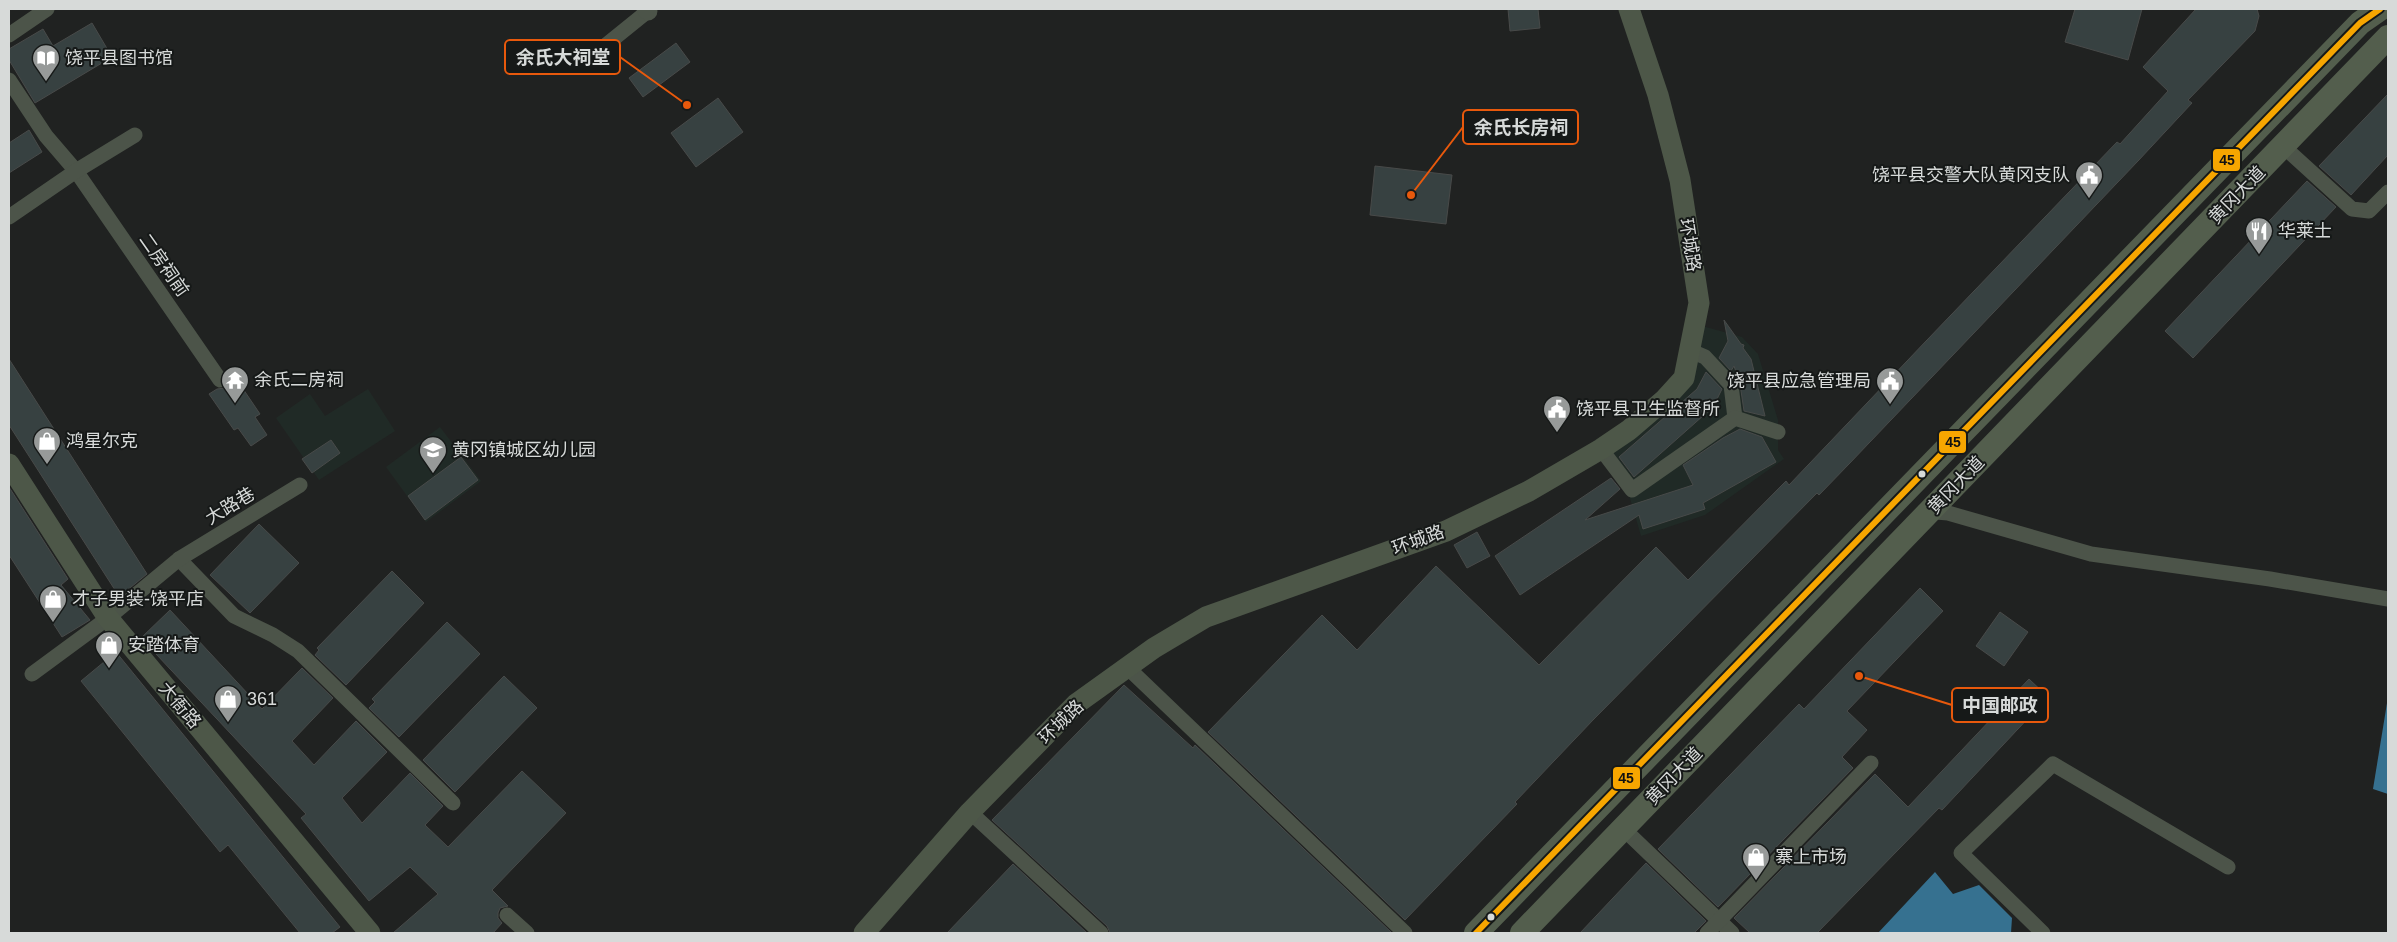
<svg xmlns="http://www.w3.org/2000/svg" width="2397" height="942" font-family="Arial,'Noto Sans SC',sans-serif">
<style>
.built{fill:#202a26}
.water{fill:#367190}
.building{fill:#374141;stroke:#484a49}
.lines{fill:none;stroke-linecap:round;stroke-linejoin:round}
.minor{stroke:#4c5449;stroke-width:15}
.tertiary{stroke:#4c5449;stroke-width:19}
.secondary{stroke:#4d5748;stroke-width:21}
.primary{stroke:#535e4d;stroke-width:24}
.bus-1-casing{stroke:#161918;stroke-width:10}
.bus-1{stroke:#f7a600;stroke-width:6}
.bus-dot{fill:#d7dad9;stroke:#161918;stroke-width:2}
.labels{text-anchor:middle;stroke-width:4;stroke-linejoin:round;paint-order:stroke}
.poi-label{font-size:18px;fill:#d7dad9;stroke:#161918;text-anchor:start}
.street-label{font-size:18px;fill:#d7dad9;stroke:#161918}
.leader{fill:none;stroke:#e8590c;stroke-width:2}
.callout-dot{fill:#e8590c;stroke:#161918;stroke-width:2}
.callout{fill:#161918;stroke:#e8590c;stroke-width:2}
.callout-label{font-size:19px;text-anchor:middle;font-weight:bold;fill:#d7dad9}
.line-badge{stroke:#161918;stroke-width:2}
.pale-badge-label{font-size:14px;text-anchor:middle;font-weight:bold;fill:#111}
</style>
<rect width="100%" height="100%" fill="#202221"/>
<g class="built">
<path d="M 1695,324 L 1742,337 L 1758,354 L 1778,420 L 1778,450 L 1784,459 L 1705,515 L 1641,536 L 1629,495 L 1601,449 L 1664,400 Z"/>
<path d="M 368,389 L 395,431 L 319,480 L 276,418 L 310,394 L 325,416 Z"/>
<path d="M 440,427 L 481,481 L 426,522 L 386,467 Z"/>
</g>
<g class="water">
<path d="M 2388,697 L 2388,794 L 2373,789 Z"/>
<path d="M 1935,872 L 1953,894 L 1979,885 L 2012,918 L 2011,933 L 1878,933 Z"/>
</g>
<g class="building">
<path d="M 1508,9 L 1538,9 L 1540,28 L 1510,31 Z"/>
<path d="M 2075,9 L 2142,9 L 2128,60 L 2065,42 Z"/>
<path d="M 2196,9 L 2257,9 L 2259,16 L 2255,31 L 2188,100 L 2192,103 L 2138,161 L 1849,464 L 1819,495 L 1817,493 L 1594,719 L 1515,802 L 1517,804 L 1405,920 L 1208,732 L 1322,615 L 1357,650 L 1436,566 L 1539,665 L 1656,547 L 1688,580 L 1786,481 L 1789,485 L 1927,340 L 2117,142 L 2120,144 L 2168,91 L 2143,67 Z"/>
<path d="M 92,23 L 112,57 L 35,103 L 9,60 L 9,49 L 43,29 L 53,46 Z"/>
<path d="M 676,43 L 690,62 L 643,97 L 629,78 Z"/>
<path d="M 2388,94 L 2388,155 L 2351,195 L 2319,166 Z"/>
<path d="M 718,98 L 743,132 L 696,167 L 671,133 Z"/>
<path d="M 29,130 L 42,152 L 9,173 L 9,143 Z"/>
<path d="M 1375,166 L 1452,175 L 1446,224 L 1370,215 Z"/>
<path d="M 2307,181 L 2336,207 L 2193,358 L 2165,331 Z"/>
<path d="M 1724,320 L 1741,344 L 1744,345 L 1743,348 L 1751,359 L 1765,416 L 1744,411 L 1740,384 L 1734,366 L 1731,371 L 1719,358 L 1728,341 Z"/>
<path d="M 9,359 L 147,574 L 125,592 L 115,590 L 9,425 Z"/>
<path d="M 1706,372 L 1722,389 L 1713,407 L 1634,477 L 1619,457 L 1697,389 Z"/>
<path d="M 235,377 L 260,414 L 255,417 L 267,435 L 251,446 L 238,428 L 234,430 L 209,394 L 217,389 L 225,388 L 229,380 Z"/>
<path d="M 1740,429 L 1762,437 L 1776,462 L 1703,503 L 1705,509 L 1643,529 L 1639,515 L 1520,595 L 1495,556 L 1611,478 L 1620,489 L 1585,520 L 1693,485 L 1683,465 L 1723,438 Z"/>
<path d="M 331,440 L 340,453 L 312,473 L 302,459 Z"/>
<path d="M 461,457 L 478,480 L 425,520 L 408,496 Z"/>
<path d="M 9,487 L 68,579 L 61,585 L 90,620 L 62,637 L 9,555 Z"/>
<path d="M 259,524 L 299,563 L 250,613 L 210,575 Z"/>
<path d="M 1477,532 L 1490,556 L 1467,568 L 1454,545 Z"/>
<path d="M 392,571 L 424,603 L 346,685 L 315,655 L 319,650 L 317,648 Z"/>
<path d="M 1920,588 L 1943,611 L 1847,711 L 1867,730 L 1842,757 L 1853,768 L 1718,907 L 1658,849 L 1799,704 L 1804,709 Z"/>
<path d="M 170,610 L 262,709 L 302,668 L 333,698 L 292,741 L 314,765 L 356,721 L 387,752 L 342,798 L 362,823 L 410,773 L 443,806 L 425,825 L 448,847 L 522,771 L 566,813 L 492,890 L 508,906 L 500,908 L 498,913 L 498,918 L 502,923 L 493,933 L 393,933 L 438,894 L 410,867 L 369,901 L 301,818 L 306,814 L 141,638 Z"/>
<path d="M 2000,612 L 2028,632 L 2004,666 L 1976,646 Z"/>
<path d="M 447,622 L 480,654 L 399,737 L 369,708 L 375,702 L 372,699 Z"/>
<path d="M 116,652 L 340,927 L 332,933 L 300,933 L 228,845 L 220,852 L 81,681 Z"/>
<path d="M 504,676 L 537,708 L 455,792 L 423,760 Z"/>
<path d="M 2029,679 L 2048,697 L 1942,810 L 1939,808 L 1817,933 L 1750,933 L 1734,918 L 1875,774 L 1908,807 Z"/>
<path d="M 1124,685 L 1193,748 L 1195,745 L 1392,933 L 1110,933 L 1107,926 L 992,820 Z"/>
<path d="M 1646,863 L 1706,921 L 1694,933 L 1580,933 Z"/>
<path d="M 1013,864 L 1087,933 L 947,933 Z"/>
</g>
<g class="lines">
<g class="minor">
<path d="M 9,35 L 47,9"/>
<path d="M 601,49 L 648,11"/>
<path d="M 9,80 L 46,136 L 76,171 L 220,380"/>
<path d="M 2284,147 L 2352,209 L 2369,211 L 2388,192"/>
<path d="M 9,217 L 76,171 L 135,135"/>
<path d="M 1691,351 L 1705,357 L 1731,385 L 1735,418"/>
<path d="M 1601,449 L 1632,490 L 1735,418 L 1778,432"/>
<path d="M 1924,511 L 1948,513 L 2091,554 L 2270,579 L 2388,599"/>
<path d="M 179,559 L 234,616 L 273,635 L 298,651 L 453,803"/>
<path d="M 1128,668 L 1405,933"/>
<path d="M 32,674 L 108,618 L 179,559 L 300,485"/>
<path d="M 970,812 L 1101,933"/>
<path d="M 1632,837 L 1732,933"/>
<path d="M 507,915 L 527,933"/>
<path d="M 1707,933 L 1871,763"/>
<path d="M 2043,933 L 1961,853 L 2053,764 L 2228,867"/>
</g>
<path class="tertiary" d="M 646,9 L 648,11"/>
<g class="secondary">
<path d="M 9,464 L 108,618 L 370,933"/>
<path d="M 864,933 L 970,812 L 1076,704 L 1154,648 L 1206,617 L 1446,531 L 1529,491 L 1601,449 L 1629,430 L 1664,400 L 1684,378 L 1699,303 L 1680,180 L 1658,95 L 1629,9"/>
</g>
<g class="primary">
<path d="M 1476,933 L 2360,23 L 2380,9"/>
<path d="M 1522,933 L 2388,37"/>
</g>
<g class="bus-1-casing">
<path id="bus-1" d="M 1476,933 L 2360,23 L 2380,9"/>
</g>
<use href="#bus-1" class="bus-1"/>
</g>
<defs>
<g id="library-pin" transform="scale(1.4375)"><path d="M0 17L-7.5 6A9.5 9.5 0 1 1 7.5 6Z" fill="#979a99" stroke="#161918"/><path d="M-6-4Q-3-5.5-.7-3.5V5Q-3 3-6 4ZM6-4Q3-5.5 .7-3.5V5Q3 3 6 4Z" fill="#fff"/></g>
<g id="civic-pin" transform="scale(1.4375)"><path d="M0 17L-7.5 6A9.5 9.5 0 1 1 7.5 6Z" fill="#979a99" stroke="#161918"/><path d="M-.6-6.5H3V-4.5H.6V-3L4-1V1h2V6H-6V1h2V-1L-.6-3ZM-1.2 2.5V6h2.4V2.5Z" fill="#fff"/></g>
<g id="restaurant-pin" transform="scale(1.4375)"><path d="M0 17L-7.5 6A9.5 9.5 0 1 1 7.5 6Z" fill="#979a99" stroke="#161918"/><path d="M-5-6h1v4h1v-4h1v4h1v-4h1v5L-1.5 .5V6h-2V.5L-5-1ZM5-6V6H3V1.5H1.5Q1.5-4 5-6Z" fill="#fff"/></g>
<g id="temple-pin" transform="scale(1.4375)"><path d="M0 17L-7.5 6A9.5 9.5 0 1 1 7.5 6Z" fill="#979a99" stroke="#161918"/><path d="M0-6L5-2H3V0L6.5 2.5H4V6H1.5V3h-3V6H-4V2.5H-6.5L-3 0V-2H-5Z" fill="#fff"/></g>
<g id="shop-pin" transform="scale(1.4375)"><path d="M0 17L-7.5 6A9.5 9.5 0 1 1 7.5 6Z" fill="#979a99" stroke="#161918"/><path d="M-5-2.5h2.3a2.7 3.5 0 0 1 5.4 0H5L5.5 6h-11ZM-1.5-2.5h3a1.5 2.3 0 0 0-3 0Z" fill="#fff"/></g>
<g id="school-pin" transform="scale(1.4375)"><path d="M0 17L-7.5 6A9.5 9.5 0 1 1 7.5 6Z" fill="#979a99" stroke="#161918"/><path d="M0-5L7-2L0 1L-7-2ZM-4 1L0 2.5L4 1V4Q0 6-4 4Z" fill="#fff"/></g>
</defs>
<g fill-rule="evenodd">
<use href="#library-pin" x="46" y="58"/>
<use href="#civic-pin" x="2089" y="175"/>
<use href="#restaurant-pin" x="2259" y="231"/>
<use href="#temple-pin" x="235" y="380"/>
<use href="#civic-pin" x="1890" y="381"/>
<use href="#civic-pin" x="1557" y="409"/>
<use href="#shop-pin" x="47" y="441"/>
<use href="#school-pin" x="433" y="450"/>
<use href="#shop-pin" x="53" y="599"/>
<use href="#shop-pin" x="109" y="645"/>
<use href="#shop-pin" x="228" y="699"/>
<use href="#shop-pin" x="1756" y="857"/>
</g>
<g class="bus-dot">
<circle cx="1922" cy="474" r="4.5"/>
<circle cx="1491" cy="917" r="4.5"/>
</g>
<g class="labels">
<g class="poi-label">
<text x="65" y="64">饶平县图书馆</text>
<text x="2070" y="181" text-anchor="end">饶平县交警大队黄冈支队</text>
<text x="2278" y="237">华莱士</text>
<text x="254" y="386">余氏二房祠</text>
<text x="1871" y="387" text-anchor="end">饶平县应急管理局</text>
<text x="1576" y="415">饶平县卫生监督所</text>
<text x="66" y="447">鸿星尔克</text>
<text x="452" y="456">黄冈镇城区幼儿园</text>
<text x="72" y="605">才子男装-饶平店</text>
<text x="128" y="651">安踏体育</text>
<text x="247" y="705">361</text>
<text x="1775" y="863">寨上市场</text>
</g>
<g class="street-label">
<text transform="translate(2237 195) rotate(-46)" y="6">黄冈大道</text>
<text transform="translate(1690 245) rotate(81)" y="6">环城路</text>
<text transform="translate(164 265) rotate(55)" y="6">二房祠前</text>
<text transform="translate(1956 485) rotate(-46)" y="6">黄冈大道</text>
<text transform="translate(230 506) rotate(-31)" y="6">大路巷</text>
<text transform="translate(1418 540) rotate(-20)" y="6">环城路</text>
<text transform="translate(180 705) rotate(50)" y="6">大衙路</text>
<text transform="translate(1061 722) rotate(-44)" y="6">环城路</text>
<text transform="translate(1674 776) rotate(-46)" y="6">黄冈大道</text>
</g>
</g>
<path class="leader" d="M687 105L620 57M1411 195L1463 127M1859 676L1952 705"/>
<g class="callout-dot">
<circle cx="687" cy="105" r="5"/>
<circle cx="1411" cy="195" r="5"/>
<circle cx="1859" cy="676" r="5"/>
</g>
<g class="callout">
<rect x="505" y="40" width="115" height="34" rx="5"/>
<rect x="1463" y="110" width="115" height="34" rx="5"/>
<rect x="1952" y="688" width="96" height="34" rx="5"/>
</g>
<g class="callout-label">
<text x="563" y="64">余氏大祠堂</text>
<text x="1521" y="134">余氏长房祠</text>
<text x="2000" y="712">中国邮政</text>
</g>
<g class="line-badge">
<rect x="2212" y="148" width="29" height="24" rx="5" fill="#f7a600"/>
<rect x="1938" y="430" width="29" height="24" rx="5" fill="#f7a600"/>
<rect x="1612" y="766" width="29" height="24" rx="5" fill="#f7a600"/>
</g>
<g class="pale-badge-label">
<text x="2227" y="165">45</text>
<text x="1953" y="447">45</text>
<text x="1626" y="783">45</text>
</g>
<rect width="2397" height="942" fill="none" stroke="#d7dad9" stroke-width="20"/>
</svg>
